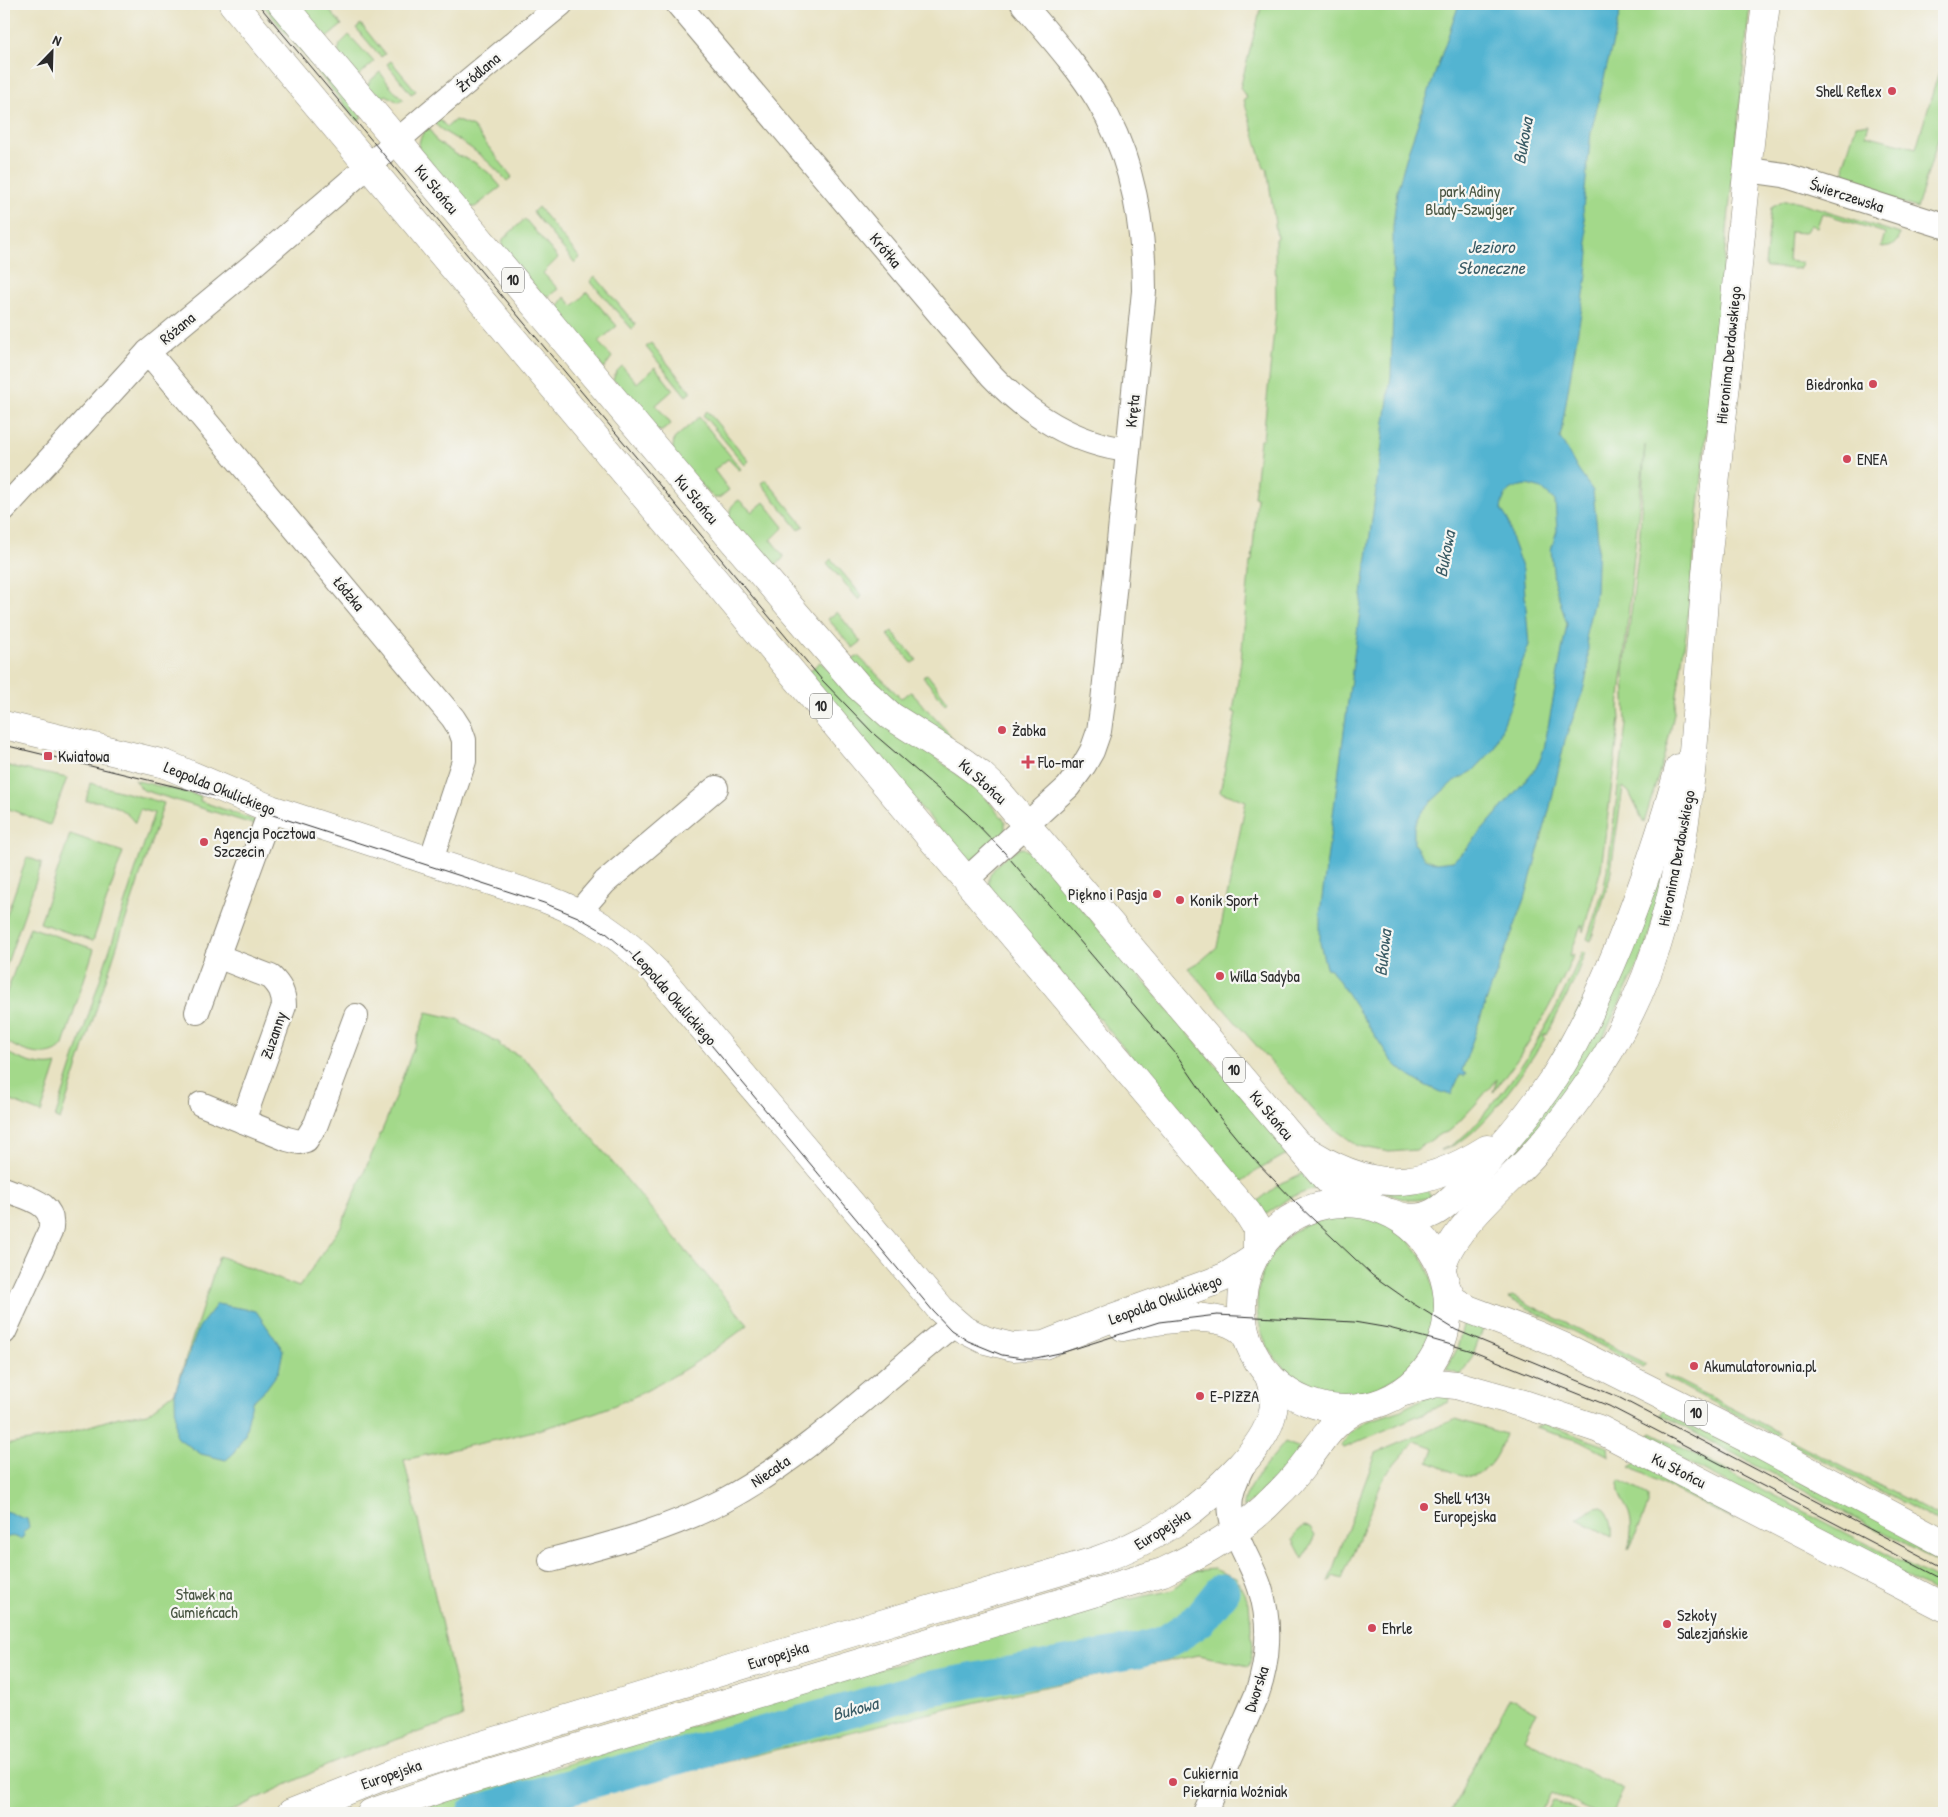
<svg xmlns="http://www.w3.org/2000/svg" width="1948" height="1817" font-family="'Patrick Hand',sans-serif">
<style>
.green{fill:#a3d98a;stroke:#67825a}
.water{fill:#52b4d1;stroke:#3e707e;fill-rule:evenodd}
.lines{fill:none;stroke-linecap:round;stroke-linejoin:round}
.river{stroke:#52b4d1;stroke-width:35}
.street-casing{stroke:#8a8676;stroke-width:26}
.secondary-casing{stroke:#8a8676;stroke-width:29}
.primary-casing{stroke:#8a8676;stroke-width:29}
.street{stroke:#fff;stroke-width:24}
.secondary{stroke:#fff;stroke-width:28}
.primary{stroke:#fff;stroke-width:28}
.tram{stroke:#2b2b2b;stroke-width:1}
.poi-dot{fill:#d1495b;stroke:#f6f6f2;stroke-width:2}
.labels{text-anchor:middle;stroke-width:4.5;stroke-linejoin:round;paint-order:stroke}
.shield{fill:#f6f6f2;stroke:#686867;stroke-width:1}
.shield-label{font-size:15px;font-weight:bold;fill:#2b2b2b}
.street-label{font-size:16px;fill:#2b2b2b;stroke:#f6f6f2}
.poi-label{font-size:16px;fill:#2b2b2b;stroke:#f6f6f2;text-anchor:start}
.park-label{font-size:16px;fill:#495643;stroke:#f6f6f2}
.water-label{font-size:18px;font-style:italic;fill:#395b65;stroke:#f6f6f2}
</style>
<rect width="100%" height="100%" fill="#f6f6f2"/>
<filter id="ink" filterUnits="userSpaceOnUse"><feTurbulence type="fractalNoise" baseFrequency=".02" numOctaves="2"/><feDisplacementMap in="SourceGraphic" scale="10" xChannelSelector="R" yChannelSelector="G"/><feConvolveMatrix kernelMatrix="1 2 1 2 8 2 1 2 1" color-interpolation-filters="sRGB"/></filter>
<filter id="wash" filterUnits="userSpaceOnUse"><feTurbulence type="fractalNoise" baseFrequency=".0096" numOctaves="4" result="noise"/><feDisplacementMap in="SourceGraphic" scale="20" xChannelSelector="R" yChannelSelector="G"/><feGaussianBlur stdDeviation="1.12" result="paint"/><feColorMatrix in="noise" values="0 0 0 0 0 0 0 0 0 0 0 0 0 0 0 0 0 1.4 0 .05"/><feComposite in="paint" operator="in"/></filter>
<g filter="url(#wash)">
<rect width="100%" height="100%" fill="#e8e2c2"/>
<g class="green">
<path d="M 262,4 L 268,4 L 362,117 L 358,121 Z"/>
<path d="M 296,4 L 324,4 L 342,25 L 324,40 Z"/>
<path d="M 1262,4 L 1750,4 L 1686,634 C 1680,670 1677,706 1668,741 C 1661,769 1652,796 1644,823 L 1629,792 L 1623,787 L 1610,877 L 1591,941 L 1587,939 L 1604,887 L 1609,859 L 1626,724 L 1624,670 L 1639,547 L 1645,445 L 1619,708 L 1620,719 L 1601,869 L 1583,932 L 1582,924 L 1569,957 L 1574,954 C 1553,1004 1527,1050 1493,1092 L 1497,1079 L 1474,1106 L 1453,1128 L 1448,1132 L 1440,1134 L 1416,1150 L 1389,1152 L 1358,1146 L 1322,1120 L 1188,968 L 1202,960 L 1217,947 L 1246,801 L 1220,792 L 1236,713 L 1233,712 L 1241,660 L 1250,562 L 1252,561 L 1257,498 L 1254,497 L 1260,440 L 1263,439 L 1276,310 L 1275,239 L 1277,238 L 1267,168 L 1264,168 L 1244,100 L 1247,98 L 1240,88 Z"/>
<path d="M 361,24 L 385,54 L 381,57 L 356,28 Z"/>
<path d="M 349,35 L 374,62 L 358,76 L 338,53 L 340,44 Z"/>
<path d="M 1944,55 L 1944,121 L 1917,208 L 1857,189 L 1849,180 L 1845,173 L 1844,164 L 1856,125 L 1869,123 L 1866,135 L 1916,148 Z"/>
<path d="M 391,61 L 416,91 L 411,94 L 387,64 Z"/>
<path d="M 380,72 L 392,89 L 404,100 L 398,102 L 386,95 L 377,102 L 365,89 L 370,81 Z"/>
<path d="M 438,118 L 447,127 L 455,120 L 473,127 L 512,177 L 507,181 C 496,169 485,158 472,149 C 459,139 444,134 433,122 Z"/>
<path d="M 428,126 L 436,141 L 457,155 L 474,162 L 489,173 L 501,187 L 475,207 L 470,207 L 419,150 C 418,140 422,134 428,126 Z"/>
<path d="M 1784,201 L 1796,201 L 1900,234 C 1896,244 1892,249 1881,247 L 1885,233 L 1822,213 L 1817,227 L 1810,225 L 1805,233 L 1790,232 L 1788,261 L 1803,263 L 1800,268 L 1794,269 L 1767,267 L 1765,266 L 1771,208 Z"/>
<path d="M 538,207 L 580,258 L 575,263 L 533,212 Z"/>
<path d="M 525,219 L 558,258 L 543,273 L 558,289 L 549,296 L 542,295 L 502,248 L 503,239 Z"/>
<path d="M 595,276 L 636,325 L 632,329 L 590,281 Z"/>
<path d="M 587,292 L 617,326 L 598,342 L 612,357 L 604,368 L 556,318 L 557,309 L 565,297 L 573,306 Z"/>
<path d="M 651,343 L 691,392 L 686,396 L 646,347 Z"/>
<path d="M 622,366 L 637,383 L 655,367 L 673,390 L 656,405 L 671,424 L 662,431 L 657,431 L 613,380 L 616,372 Z"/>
<path d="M 707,411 L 749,461 L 745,465 L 703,415 Z"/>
<path d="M 699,417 L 741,469 L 739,470 L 728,459 L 714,470 L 729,490 L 719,498 L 714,498 L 672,454 L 674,439 Z"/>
<path d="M 766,480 L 804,526 L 799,530 L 761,483 Z"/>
<path d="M 739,500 L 752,512 L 764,502 L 784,527 L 771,540 L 784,557 L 776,566 L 770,565 C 759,554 722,524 731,508 C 732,505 736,502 739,500 Z"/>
<path d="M 831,559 L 862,596 L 859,600 L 827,563 Z"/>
<path d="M 837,612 L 861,642 L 853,648 L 828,619 Z"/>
<path d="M 892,632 L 917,660 L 912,663 L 888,635 Z"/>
<path d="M 858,656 L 901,698 L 911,692 L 952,737 L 948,737 L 899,706 L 851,661 Z"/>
<path d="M 820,662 L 921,747 L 980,791 L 1005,821 L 1005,833 L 974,861 L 966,860 L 806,674 Z"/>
<path d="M 927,674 L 948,701 L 945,703 L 923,677 Z"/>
<path d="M 4,765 L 67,778 L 50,825 L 4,807 Z"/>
<path d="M 134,780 L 201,796 L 200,801 L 260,822 L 259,826 L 143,790 Z"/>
<path d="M 90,783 L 164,803 L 60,1120 L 55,1118 L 154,813 L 140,809 L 135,823 C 123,807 106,800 86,801 Z"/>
<path d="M 70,834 L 123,852 L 93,941 L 40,923 Z"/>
<path d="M 1023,848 L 1037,857 L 1290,1152 L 1255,1172 L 1238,1184 L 991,890 C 989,886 988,882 989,878 C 992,867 1012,849 1023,848 Z"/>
<path d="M 27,857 L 42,863 L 4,972 L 4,923 Z"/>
<path d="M 1666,862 L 1647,946 L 1594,1056 L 1528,1141 L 1466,1207 L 1662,864 Z"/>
<path d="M 30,927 L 94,949 L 63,1045 C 51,1063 17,1051 4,1039 L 4,1000 Z"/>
<path d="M 1582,952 L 1585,953 L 1573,983 L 1547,1035 L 1545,1034 L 1543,1037 L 1545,1038 C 1524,1070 1480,1142 1441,1150 C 1462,1142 1476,1124 1490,1107 C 1529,1060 1558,1009 1582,952 Z"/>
<path d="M 427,1012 L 461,1020 L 461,1023 L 500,1043 L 500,1046 L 520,1056 L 531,1065 L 748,1325 C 719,1347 691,1367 659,1384 C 582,1427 490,1440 404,1460 L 463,1717 L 363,1751 L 326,1766 L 227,1813 L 4,1813 L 4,1445 L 54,1437 L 119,1417 L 148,1413 L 175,1392 L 219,1256 L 299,1287 L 341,1226 L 386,1121 Z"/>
<path d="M 4,1051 C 18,1059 41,1069 57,1064 L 41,1113 L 4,1098 Z"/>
<path d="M 1306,1172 L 1317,1187 L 1316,1188 L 1289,1198 L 1268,1213 L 1265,1214 L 1255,1203 L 1281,1183 Z"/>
<path d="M 1423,1184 L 1431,1197 C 1411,1203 1402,1199 1383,1192 Z"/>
<circle cx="1346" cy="1304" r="89"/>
<path d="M 1512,1296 L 1647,1364 L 1643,1367 L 1508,1298 Z"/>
<path d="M 1464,1321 L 1484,1326 L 1473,1355 L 1461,1375 L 1446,1370 L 1457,1349 Z"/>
<path d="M 1665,1374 L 1780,1433 L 1777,1436 L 1666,1378 Z"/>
<path d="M 1451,1395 L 1449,1402 L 1344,1448 L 1341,1446 L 1350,1433 L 1365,1422 L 1399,1411 L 1428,1396 Z"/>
<path d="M 1665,1407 L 1944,1552 L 1944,1565 L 1661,1415 Z"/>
<path d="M 1456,1419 L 1505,1434 C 1499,1453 1487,1480 1462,1475 C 1451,1472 1439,1466 1429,1462 L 1434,1448 L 1415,1441 L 1385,1475 L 1342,1579 L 1333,1576 L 1330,1582 L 1328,1582 L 1376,1453 Z"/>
<path d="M 1545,1424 L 1608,1447 L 1609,1456 L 1580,1441 L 1535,1428 Z"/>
<path d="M 1652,1432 L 1944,1584 L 1944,1597 L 1647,1441 Z"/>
<path d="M 1789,1439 L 1944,1519 L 1944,1525 L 1788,1442 Z"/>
<path d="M 1285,1442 L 1302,1449 L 1291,1464 L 1245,1507 L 1243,1506 C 1243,1489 1274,1456 1285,1442 Z"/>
<path d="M 1638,1462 L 1690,1489 L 1734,1520 L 1630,1467 Z"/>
<path d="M 1620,1480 L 1648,1495 L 1648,1505 L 1641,1524 L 1628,1549 C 1631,1537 1633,1525 1629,1513 C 1624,1501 1615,1494 1620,1480 Z"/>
<path d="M 1602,1507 C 1611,1514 1613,1526 1612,1537 L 1577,1519 L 1595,1508 Z"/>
<path d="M 1304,1526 L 1310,1527 L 1315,1535 L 1303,1559 L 1293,1540 L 1298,1531 Z"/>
<path d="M 1214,1569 L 1236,1578 L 1249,1603 L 1253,1648 L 1249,1666 L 1198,1655 L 1029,1690 L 867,1728 L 592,1794 L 526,1813 L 406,1813 L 1118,1597 L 1131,1599 L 1173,1590 L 1194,1571 Z"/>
<path d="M 1509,1698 L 1537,1712 L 1524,1739 L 1624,1790 L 1612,1813 L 1593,1813 L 1551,1792 L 1539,1813 L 1450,1813 Z"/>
<path d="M 1552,1799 L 1580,1813 L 1545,1813 Z"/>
</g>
<g class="water">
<path d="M 1459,4 L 1622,4 L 1591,132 L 1583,209 L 1589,253 L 1586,283 L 1560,438 L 1578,470 L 1593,491 L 1598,539 L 1596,592 L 1586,633 L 1588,646 L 1588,669 L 1583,691 L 1565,740 L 1550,807 L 1525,899 L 1488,996 L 1462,1071 L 1466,1074 L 1465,1076 L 1460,1075 L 1451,1095 C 1429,1089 1406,1077 1391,1060 L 1331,969 L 1326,968 L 1320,943 L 1320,913 L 1391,376 L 1393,306 L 1393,226 L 1397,191 L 1408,152 ZM 1527,485 L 1542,489 L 1555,501 L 1557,530 L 1551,550 L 1554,582 L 1567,624 L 1544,749 L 1536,768 L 1466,849 L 1453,861 L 1436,863 L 1424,858 L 1414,844 L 1414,827 L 1421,813 L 1432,801 L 1453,782 L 1473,771 L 1494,749 L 1512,702 L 1518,673 L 1529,645 L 1523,570 L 1512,540 L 1508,520 L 1501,509 C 1504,492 1510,487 1527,485 Z"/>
<path d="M 217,1304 L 256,1311 L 283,1350 L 279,1371 L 266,1389 L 252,1402 L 245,1434 L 234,1453 L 226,1460 L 201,1454 L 176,1437 L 175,1392 L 199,1327 Z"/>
<path d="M 4,1511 C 12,1512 18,1518 27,1519 L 29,1527 L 24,1532 L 25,1536 L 20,1539 C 15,1536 8,1535 4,1540 Z"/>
</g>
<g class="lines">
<path class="river" d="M 474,1813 L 925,1689 L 1134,1652 L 1165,1643 L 1198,1621 L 1222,1591"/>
</g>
</g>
<g filter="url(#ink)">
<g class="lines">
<g class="street-casing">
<g id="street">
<path d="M 678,4 L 992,376 C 1028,414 1075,444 1128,450"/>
<path d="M 1748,170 L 1784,175 L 1944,226"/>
<path d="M 148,352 L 453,718 L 460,729 L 464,740 L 464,761 L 431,860"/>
<path d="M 4,509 L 148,352 L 252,266 L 426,116 L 561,4"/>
<path d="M 967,879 L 1068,787 L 1084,765 L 1092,751 L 1099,731 L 1103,702 L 1144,291 C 1144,224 1133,158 1098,100 C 1077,66 1049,35 1023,4"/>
<path d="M 579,912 L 605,882 L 716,788"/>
<path d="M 217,956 L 271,977 C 280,986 284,993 284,1006 L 243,1121"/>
<path d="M 197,1012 L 271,809"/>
<path d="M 201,1104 L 287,1139 L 299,1142 L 306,1140 L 316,1124 L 356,1016"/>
<path d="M 4,1189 C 26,1198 58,1202 50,1232 L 4,1332"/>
<path d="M 551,1560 C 610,1545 669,1529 723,1501 C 809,1455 879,1383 955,1323"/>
<path d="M 1205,1813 L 1257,1694 C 1269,1660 1271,1622 1260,1588 C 1251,1559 1226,1529 1231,1497 C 1233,1486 1238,1475 1243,1465"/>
</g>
</g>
<g class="secondary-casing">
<g id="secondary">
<path d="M 4,725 L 165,764 L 271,809 L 546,899 C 590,915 622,937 655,971 L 940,1309 L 963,1329 L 985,1340 L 1013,1347 L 1044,1345 L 1112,1318 L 1210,1283 L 1227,1276 L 1253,1259"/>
<path d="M 1300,1146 C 1369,1193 1418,1192 1487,1149"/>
<path d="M 1391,1213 C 1431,1230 1451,1199 1476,1174 C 1504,1144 1532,1111 1555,1076 C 1581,1035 1601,990 1620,944 C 1643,886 1663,828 1679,768"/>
<path d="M 1442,1270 C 1445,1234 1508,1183 1533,1155 C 1549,1137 1565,1117 1579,1097 C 1617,1045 1647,985 1664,922 C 1696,809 1696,691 1706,574 C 1714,489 1724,404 1733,319 C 1743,214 1752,109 1766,4"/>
<path d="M 1123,1327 C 1156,1321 1222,1306 1246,1335"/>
<path d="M 291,1813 L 394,1772 L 766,1658 L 1095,1561 C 1154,1541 1197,1512 1240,1466 C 1253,1452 1267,1435 1272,1415 C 1276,1402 1273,1387 1268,1374"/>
<path d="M 371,1813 L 442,1788 L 1163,1572 C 1205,1552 1244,1530 1276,1496 C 1287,1486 1297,1474 1306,1462 C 1323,1439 1335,1419 1362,1407"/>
</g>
</g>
<g class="primary-casing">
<g id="primary">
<path d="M 233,4 L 897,798 L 1247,1212 L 1257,1228 L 1257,1252"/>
<path d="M 282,4 L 712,516 L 858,686 L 891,716 L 962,761 L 981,775 L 996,789 L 1325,1177 C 1339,1192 1354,1200 1373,1206"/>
<circle cx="1345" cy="1306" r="103"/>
<path d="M 1447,1289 L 1453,1300 L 1468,1309 L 1537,1335 L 1571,1350 L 1758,1444 L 1944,1543"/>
<path d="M 1404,1392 L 1437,1383 L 1456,1385 L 1524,1404 L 1599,1429 L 1944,1607"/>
</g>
</g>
<use href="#street" class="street"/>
<use href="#secondary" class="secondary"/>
<use href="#primary" class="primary"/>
<g class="tram">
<path d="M 258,4 L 822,680 L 875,735 L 967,814 L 1004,852 L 1176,1054 L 1220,1118 L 1252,1157 L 1296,1203 L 1372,1275 L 1412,1303 L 1456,1330 L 1620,1398 L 1944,1568"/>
<path d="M 4,745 L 214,796 L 544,903 L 578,917 L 606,933 L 629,952 L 662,986 L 933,1311 L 951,1330 L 968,1341 L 1002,1355 L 1023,1358 L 1036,1358 L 1064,1352 L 1159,1322 L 1217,1315 L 1354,1322 L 1389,1328 L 1434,1340 L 1469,1350 L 1609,1406 L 1944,1580"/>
</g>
</g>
</g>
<g class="poi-dot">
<circle cx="1892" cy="91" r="5"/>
<circle cx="1873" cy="384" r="5"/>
<circle cx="1847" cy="459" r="5"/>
<circle cx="1002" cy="730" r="5"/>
<rect x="43" y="751" width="10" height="10" rx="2.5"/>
<path d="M1025.5 754.5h5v5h5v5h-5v5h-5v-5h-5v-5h5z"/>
<circle cx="204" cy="842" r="5"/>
<circle cx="1157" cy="894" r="5"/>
<circle cx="1180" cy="900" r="5"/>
<circle cx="1220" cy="976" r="5"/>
<circle cx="1694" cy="1366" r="5"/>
<circle cx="1200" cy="1396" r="5"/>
<circle cx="1424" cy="1507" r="5"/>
<circle cx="1667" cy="1624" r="5"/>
<circle cx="1372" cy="1628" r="5"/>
<circle cx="1173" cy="1782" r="5"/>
</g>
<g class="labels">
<g class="shield">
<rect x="502" y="267.5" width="22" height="25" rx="4"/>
<rect x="810" y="693.5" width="22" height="25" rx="4"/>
<rect x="1223" y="1057.5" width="22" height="25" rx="4"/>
<rect x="1685" y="1400.5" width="22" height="25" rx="4"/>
</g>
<g class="shield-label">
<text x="513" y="285">10</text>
<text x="821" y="711">10</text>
<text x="1234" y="1075">10</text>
<text x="1696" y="1418">10</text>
</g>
<g class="street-label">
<text transform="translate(478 72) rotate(-40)" y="6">Źródlana</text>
<text transform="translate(437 189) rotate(50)" y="6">Ku Słońcu</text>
<text transform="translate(1847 195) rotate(18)" y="6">Świerczewska</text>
<text transform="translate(886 250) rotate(50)" y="6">Krótka</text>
<text transform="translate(177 328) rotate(-40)" y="6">Różana</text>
<text transform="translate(1728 355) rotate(-84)" y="6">Hieronima Derdowskiego</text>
<text transform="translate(1132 411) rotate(-84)" y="6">Kręta</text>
<text transform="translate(697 499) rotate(50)" y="6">Ku Słońcu</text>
<text transform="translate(349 593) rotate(50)" y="6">Łódzka</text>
<text transform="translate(983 781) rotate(42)" y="6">Ku Słońcu</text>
<text transform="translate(220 788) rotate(22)" y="6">Leopolda Okulickiego</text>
<text transform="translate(1676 858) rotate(-79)" y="6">Hieronima Derdowskiego</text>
<text transform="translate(675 998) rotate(49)" y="6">Leopolda Okulickiego</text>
<text transform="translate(273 1035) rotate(-71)" y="6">Zuzanny</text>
<text transform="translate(1272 1115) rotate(50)" y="6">Ku Słońcu</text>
<text transform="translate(1165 1299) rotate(-20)" y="6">Leopolda Okulickiego</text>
<text transform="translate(1679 1470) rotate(27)" y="6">Ku Słońcu</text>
<text transform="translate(770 1471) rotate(-34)" y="6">Niecała</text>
<text transform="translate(1162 1529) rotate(-32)" y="6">Europejska</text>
<text transform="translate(778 1655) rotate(-17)" y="6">Europejska</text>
<text transform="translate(1256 1689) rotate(-72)" y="6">Dworska</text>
<text transform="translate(391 1774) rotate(-19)" y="6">Europejska</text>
</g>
<g class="poi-label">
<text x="1882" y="97" text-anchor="end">Shell Reflex</text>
<text x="1863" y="390" text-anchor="end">Biedronka</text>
<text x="1857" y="465">ENEA</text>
<text x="1012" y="736">Żabka</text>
<text x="58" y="762">Kwiatowa</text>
<text x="1038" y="768">Flo-mar</text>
<text x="214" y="839">Agencja Pocztowa<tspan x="214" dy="18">Szczecin</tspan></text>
<text x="1147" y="900" text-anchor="end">Piękno i Pasja</text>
<text x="1190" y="906">Konik Sport</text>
<text x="1230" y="982">Willa Sadyba</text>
<text x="1704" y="1372">Akumulatorownia.pl</text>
<text x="1210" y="1402">E-PIZZA</text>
<text x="1434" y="1504">Shell 4134<tspan x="1434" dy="18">Europejska</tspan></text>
<text x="1677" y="1621">Szkoły<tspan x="1677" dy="18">Salezjańskie</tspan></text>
<text x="1382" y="1634">Ehrle</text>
<text x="1183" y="1779">Cukiernia<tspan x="1183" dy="18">Piekarnia Woźniak</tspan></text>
</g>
<g class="park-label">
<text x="1470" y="197">park Adiny<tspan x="1470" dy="18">Blady-Szwajger</tspan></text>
<text x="204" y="1600">Stawek na<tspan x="204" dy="18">Gumieńcach</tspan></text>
</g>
<g class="water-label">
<text transform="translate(1523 141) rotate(-80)" y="6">Bukowa</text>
<text x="1491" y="253">Jezioro<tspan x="1491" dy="21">Słoneczne</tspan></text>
<text transform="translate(1445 554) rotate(-79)" y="6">Bukowa</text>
<text transform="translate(1383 953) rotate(-84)" y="6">Bukowa</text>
<text transform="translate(855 1709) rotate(-15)" y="6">Bukowa</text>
</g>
</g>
<rect width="1948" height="1817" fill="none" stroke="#f6f6f2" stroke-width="20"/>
<g transform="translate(52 52) rotate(23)" stroke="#f6f6f2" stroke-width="4" paint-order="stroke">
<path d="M0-4L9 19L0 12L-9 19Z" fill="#2b2b2b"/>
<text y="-8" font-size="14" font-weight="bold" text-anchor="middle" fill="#2b2b2b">N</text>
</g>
</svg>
